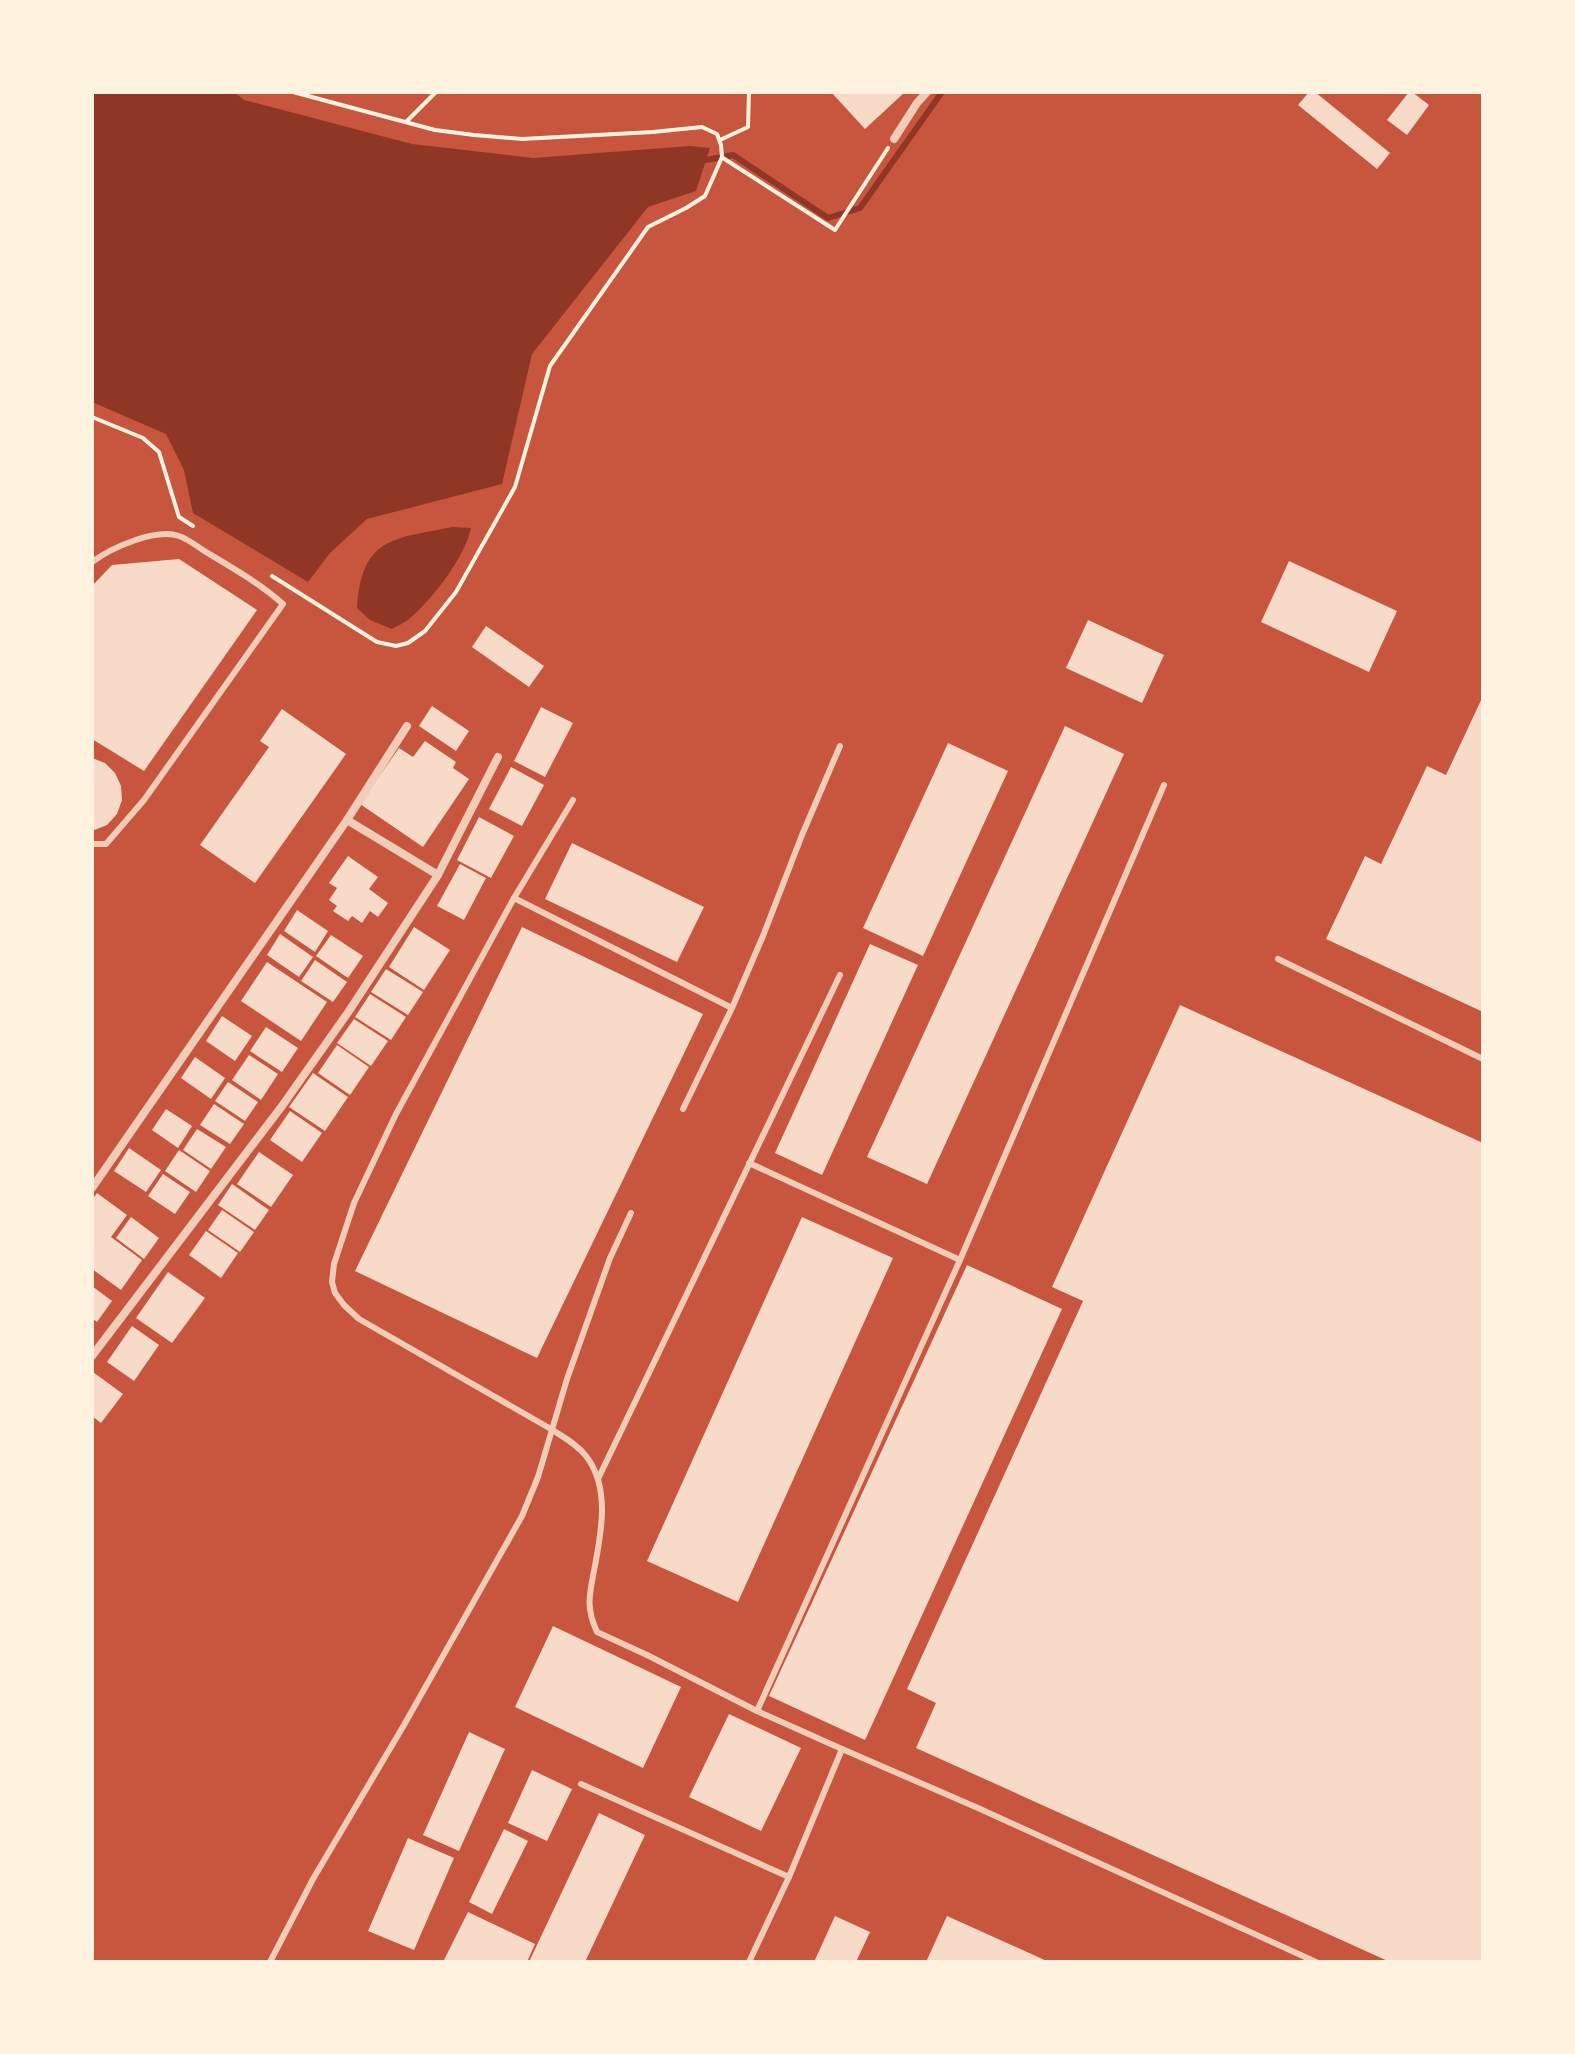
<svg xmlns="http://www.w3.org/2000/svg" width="1575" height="2054" font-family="'Public Sans',sans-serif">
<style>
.water{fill:#8f3625}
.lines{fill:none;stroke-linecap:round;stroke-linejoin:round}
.stream{stroke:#8f3625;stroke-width:6}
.building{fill:#f7dbc8}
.path{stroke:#fff3e0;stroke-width:4}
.service{stroke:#f1ccb7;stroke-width:6}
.minor{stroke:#f1ccb7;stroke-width:8}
</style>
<rect width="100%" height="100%" fill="#c8553d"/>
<g class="water">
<path d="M 92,92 L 234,92 L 244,100 L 412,144 L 533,158 L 690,146 L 710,148 L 696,191 L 648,207 L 532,354 L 502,484 L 367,519 L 330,553 L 308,582 L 193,513 L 184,470 L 166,434 L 92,402 Z"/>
<path d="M 453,527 L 471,528 C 465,557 432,600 409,619 C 404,623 397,626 392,629 L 370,620 L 357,608 C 362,536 394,539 453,527 Z"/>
</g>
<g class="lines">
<path class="stream" d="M 701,161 L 733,155 L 828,218 L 860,208 L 942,92"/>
</g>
<g class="building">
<path d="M 831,92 L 905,92 L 865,129 Z"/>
<path d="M 1309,92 L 1315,92 L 1390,153 L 1377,169 L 1298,105 Z"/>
<path d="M 1409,92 L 1412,92 L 1429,105 L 1407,135 L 1387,120 Z"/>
<path d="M 179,559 L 257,610 L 144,771 L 92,739 L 92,586 L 112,565 Z"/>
<path d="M 1289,561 L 1397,611 L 1369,672 L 1261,622 Z"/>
<path d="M 1088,620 L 1164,655 L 1142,703 L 1066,668 Z"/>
<path d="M 486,626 L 544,666 L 529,687 L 472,647 Z"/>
<path d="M 1483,696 L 1483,1012 L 1326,939 L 1365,856 L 1381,864 L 1427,766 L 1446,775 Z"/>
<path d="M 432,706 L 469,731 L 456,751 L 419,726 Z"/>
<path d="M 541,707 L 573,723 L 545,777 L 514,761 Z"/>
<path d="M 282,709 L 346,754 L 255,883 L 200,845 L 269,747 L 260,741 Z"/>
<path d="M 1065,726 L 1124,754 L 927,1184 L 867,1157 Z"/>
<path d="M 425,741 L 456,762 L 453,768 L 469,779 L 423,847 L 360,804 L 399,748 L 413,757 Z"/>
<path d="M 948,743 L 1008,771 L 923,956 L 863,928 Z"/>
<path d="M 92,758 L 105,763 L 115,773 L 121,786 L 122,800 L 117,814 L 107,825 L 92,831 Z"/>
<path d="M 511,767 L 544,785 L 522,826 L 489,809 Z"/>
<path d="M 479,817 L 514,836 L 491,878 L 457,860 Z"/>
<path d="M 572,843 L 704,907 L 677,962 L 545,899 Z"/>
<path d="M 348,856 L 378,877 L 369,889 L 388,903 L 378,917 L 370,911 L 362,923 L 352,916 L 348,921 L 333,911 L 337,906 L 329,900 L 337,888 L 329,883 Z"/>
<path d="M 460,864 L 486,878 L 464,920 L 437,906 Z"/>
<path d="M 297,910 L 328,931 L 315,952 L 284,931 Z"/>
<path d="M 414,927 L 450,950 L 424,990 L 389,967 Z"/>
<path d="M 522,927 L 703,1014 L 537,1358 L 355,1271 Z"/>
<path d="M 280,934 L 313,957 L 299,977 L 267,955 Z"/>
<path d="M 331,935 L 363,956 L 348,978 L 316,956 Z"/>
<path d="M 870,944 L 918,965 L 822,1175 L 775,1153 Z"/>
<path d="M 315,960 L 347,982 L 333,1002 L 301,981 Z"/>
<path d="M 267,962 L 327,1002 L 301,1041 L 241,1001 Z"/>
<path d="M 386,969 L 423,992 L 408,1015 L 371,992 Z"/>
<path d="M 370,994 L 406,1017 L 391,1040 L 355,1017 Z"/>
<path d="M 1180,1005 L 1483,1143 L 1483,1962 L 1390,1962 L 916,1748 L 936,1703 L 907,1689 L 1083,1301 L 1052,1287 Z"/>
<path d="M 222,1016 L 252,1036 L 235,1061 L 206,1041 Z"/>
<path d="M 354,1019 L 388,1041 L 371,1066 L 337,1043 Z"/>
<path d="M 266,1027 L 298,1048 L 282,1072 L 250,1051 Z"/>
<path d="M 337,1045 L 369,1067 L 350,1095 L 318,1073 Z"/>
<path d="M 249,1055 L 278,1074 L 261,1100 L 232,1080 Z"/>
<path d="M 195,1057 L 225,1078 L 211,1099 L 181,1078 Z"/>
<path d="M 313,1073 L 348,1097 L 325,1131 L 289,1107 Z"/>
<path d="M 228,1082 L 258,1102 L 245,1121 L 215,1101 Z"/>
<path d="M 214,1104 L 244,1124 L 230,1144 L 200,1125 Z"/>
<path d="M 166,1109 L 192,1126 L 178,1148 L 152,1130 Z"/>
<path d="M 290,1111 L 322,1133 L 302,1162 L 270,1140 Z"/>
<path d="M 197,1129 L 226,1147 L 211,1169 L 183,1150 Z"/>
<path d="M 129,1148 L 161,1170 L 146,1192 L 114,1171 Z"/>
<path d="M 179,1150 L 210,1171 L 196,1192 L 165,1171 Z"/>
<path d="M 259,1152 L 293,1175 L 271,1207 L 237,1184 Z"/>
<path d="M 163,1174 L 190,1192 L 175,1214 L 148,1196 Z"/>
<path d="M 232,1184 L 269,1210 L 255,1230 L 218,1205 Z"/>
<path d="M 97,1193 L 127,1215 L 111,1237 L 142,1260 L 121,1290 L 92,1269 L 92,1200 Z"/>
<path d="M 222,1210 L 254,1232 L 240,1252 L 208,1230 Z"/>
<path d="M 131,1217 L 159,1238 L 144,1259 L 116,1238 Z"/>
<path d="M 802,1217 L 893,1258 L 738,1602 L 647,1561 Z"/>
<path d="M 206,1231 L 238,1253 L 221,1278 L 189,1255 Z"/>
<path d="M 967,1265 L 1062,1309 L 865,1740 L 769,1696 Z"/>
<path d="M 168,1272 L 205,1298 L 172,1343 L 136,1318 Z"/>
<path d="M 92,1286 L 112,1301 L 97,1322 L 92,1318 Z"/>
<path d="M 132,1326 L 159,1345 L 134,1381 L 107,1362 Z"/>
<path d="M 93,1372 L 123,1394 L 101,1423 L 92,1416 Z"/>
<path d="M 553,1626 L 681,1687 L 643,1768 L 515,1707 Z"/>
<path d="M 729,1714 L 801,1748 L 761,1831 L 689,1797 Z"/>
<path d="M 469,1732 L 505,1749 L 459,1851 L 423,1835 Z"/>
<path d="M 532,1770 L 572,1789 L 547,1841 L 508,1823 Z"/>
<path d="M 599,1813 L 645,1835 L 585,1962 L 529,1962 Z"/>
<path d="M 504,1829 L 528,1841 L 492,1914 L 469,1902 Z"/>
<path d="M 408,1838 L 454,1858 L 414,1950 L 368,1931 Z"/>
<path d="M 468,1912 L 535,1944 L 527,1962 L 443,1962 Z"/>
<path d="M 835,1916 L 870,1932 L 856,1962 L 814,1962 Z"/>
<path d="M 947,1916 L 1049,1962 L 926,1962 Z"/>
</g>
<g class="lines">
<g class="path">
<path d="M 406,122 L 436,92"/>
<path d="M 720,140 L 748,127 L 749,92"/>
<path d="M 723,158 L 835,230 L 888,148"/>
<path d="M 92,417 L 143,438 L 159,452 L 179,517 L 193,526"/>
<path d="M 272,576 L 377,642 L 396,646 L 408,643 L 425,631 L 456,592 L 515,487 L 550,366 L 648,227 L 686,208 L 705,196 L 722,157 L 721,145 L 717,134 L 702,127 L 653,132 L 522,139 L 474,135 L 435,130 L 293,92"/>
</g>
<g class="service">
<path d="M 92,562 C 111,548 155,528 179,536 C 188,539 198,547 206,552 C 233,568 259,583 283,604 L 144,800 L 106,844 L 92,844"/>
<path d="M 573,800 L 514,898 L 396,1114 L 354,1203 L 334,1264 L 332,1282 L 335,1293 L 344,1305 L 359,1319 L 551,1429 C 563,1437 577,1444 586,1456 C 611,1488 601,1534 594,1571 C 589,1596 586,1608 597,1632 L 647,1655 L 757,1711 L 842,1749 L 789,1877"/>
<path d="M 514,898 L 732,1008"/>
<path d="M 1278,959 L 1483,1059"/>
<path d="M 683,1109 L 732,1008 L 763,936 L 802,835 L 840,746"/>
<path d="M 749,1163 L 960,1260 L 1164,785"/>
<path d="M 598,1479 L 840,975"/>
<path d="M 757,1711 L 960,1260"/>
<path d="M 842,1749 L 978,1808 L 1316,1962"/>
<path d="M 581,1784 L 789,1877 L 749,1962"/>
<path d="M 270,1962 L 313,1879 L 404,1725 L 522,1516 L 538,1477 L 567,1379 L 610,1258 L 631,1213"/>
</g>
<g class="minor">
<path d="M 894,139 L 917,103 L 927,92"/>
<path d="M 347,820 L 407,726"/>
<path d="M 92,1188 L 347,820 L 438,875"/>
<path d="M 92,1356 L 282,1106 L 349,1011 L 438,875 L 498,757"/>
</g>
</g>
<rect width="1575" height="2054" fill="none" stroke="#fff3e0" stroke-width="188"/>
</svg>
